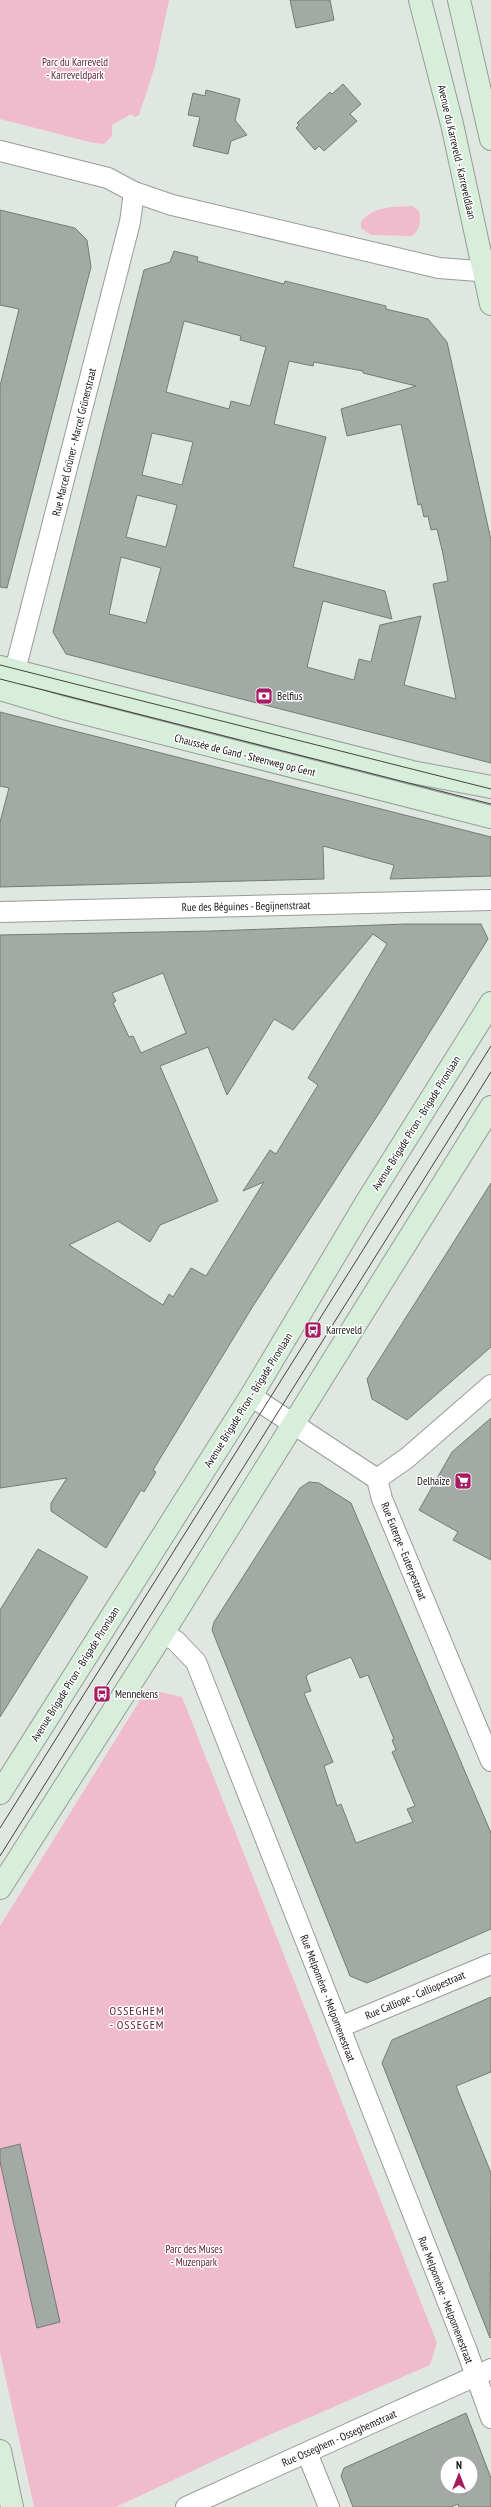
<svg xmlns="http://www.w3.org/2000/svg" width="491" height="2507" font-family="'PT Sans Narrow',sans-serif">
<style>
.green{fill:#f0bbcc}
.building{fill:#a3a9a4;stroke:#757b75;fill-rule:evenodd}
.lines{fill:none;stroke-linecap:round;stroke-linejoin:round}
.street-casing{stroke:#979d98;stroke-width:22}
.secondary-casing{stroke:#979d98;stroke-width:24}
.street{stroke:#fff;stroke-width:20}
.secondary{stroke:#d7eeda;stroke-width:22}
.tram{stroke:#414441;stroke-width:1}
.labels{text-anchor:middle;stroke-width:3;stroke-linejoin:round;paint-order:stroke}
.park-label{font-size:11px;fill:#5d1b37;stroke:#fff}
.street-label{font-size:11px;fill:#101210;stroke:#fff}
.poi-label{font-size:11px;fill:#101210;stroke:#fff;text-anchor:start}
.neighbourhood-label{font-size:12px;letter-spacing:1px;fill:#63203c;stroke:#fff}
</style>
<rect width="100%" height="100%" fill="#e0e6e0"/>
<g class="green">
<path d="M 0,0 L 169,0 L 155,66 L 139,115 L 135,117 L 131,114 L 112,125 L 112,136 L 104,144 L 94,143 L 0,119 Z"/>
<path d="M 412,206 L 419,211 C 421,219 420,231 412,236 L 371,235 L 361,228 L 361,222 C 373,206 393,207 412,206 Z"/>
<path d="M 147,1689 L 182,1697 L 437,2343 L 430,2365 L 269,2435 L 116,2507 L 34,2507 L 0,2352 L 0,1926 Z"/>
</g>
<g class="building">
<path d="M 290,0 L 330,0 L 334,20 L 296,28 Z"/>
<path d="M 343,84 L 361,104 L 350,114 L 357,121 L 324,151 L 319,146 L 315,150 L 296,128 L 299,125 L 297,123 L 330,92 L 332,94 Z"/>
<path d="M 206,90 L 240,99 L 235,120 L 247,135 L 231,141 L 228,154 L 193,146 L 200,117 L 188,115 L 193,93 L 205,96 Z"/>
<path d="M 0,210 L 75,228 L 87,240 L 91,267 L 7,588 L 0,587 L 0,386 L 19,309 L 0,305 Z"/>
<path d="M 174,251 L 198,257 L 197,261 L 219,267 L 284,284 L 285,281 L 386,306 L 386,309 L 428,319 L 447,342 L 491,540 L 491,763 L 66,654 L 53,632 L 144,270 L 170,262 ZM 184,321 L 241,336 L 240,340 L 266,347 L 250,406 L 231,401 L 229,409 L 166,392 ZM 289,361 L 313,366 L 314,362 L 363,371 L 363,373 L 416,386 L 341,409 L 347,436 L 401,424 L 418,505 L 421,504 L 424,517 L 428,516 L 431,530 L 437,529 L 443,554 L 448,581 L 433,584 L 456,699 L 404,685 L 421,616 L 380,625 L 371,662 L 359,659 L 354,680 L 307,667 L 323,601 L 392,619 L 385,591 L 293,567 L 326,437 L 274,424 ZM 152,433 L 193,442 L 182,485 L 142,475 ZM 137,495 L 177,505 L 166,547 L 126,537 ZM 121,557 L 161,568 L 146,623 L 109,614 Z"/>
<path d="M 0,712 L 491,837 L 491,876 L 390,879 L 394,865 L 323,846 L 324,879 L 0,887 L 0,822 L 9,788 L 0,786 Z"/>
<path d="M 406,924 L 481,924 L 488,939 L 383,1107 L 253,1306 L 153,1470 L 156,1472 L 144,1492 L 141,1490 L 106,1548 L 51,1511 L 51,1503 L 67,1478 L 0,1488 L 0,935 L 212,931 ZM 373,934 L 387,944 L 308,1078 L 318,1085 L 276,1154 L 270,1150 L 243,1191 L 264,1182 L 206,1276 L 191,1268 L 173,1297 L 169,1294 L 163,1305 L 69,1245 L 118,1221 L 150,1242 L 160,1225 L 218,1201 L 160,1066 L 208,1047 L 227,1095 L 274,1019 L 293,1030 ZM 163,973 L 186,1033 L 141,1053 L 133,1036 L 129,1037 L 113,1003 L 116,1001 L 112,993 Z"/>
<path d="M 491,1183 L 491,1347 L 407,1420 L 372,1399 L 367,1379 Z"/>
<path d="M 491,1418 L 491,1560 L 453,1540 L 458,1532 L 419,1510 L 452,1452 Z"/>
<path d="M 309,1482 L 319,1483 L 351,1503 L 491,1833 L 491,1929 L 367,1983 L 350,1976 L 212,1630 L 214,1622 L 300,1488 ZM 351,1657 L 360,1678 L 368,1675 L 394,1739 L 392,1740 L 396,1750 L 392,1752 L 415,1806 L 407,1809 L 413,1822 L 356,1843 L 341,1804 L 337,1806 L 324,1766 L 333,1762 L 304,1693 L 311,1691 L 306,1677 L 308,1674 Z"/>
<path d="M 38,1549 L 88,1577 L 0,1717 L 0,1610 Z"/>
<path d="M 491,1997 L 491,2072 L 456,2086 L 491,2173 L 490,2338 L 382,2063 L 392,2040 Z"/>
<path d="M 20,2144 L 60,2322 L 37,2328 L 0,2162 L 0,2149 Z"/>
<path d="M 466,2413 L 491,2478 L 491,2507 L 459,2507 L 458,2504 L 451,2507 L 353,2507 L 341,2476 L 344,2468 ZM 447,2463 L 471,2463 L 471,2487 L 447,2487 Z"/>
</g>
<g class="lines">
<g class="street-casing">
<g id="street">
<path d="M 0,151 L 108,178 L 134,192 L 172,205 L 439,268 L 491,272"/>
<path d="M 11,686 L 130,222 L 134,192"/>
<path d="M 0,912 L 491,900"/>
<path d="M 251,1396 L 377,1479 L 382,1499 L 491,1761"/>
<path d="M 377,1479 L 407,1458 L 491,1385"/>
<path d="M 163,1633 L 176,1641 L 196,1662 L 467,2351 L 491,2418"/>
<path d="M 340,2027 L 491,1964"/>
<path d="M 307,2453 L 329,2507"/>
<path d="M 186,2507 L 491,2369"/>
</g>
</g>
<g class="secondary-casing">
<g id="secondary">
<path d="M 420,0 L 452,124 L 491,304"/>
<path d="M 459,0 L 491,139"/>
<path d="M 0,667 L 412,772 L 491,787"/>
<path d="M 0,689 L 64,708 L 491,817"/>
<path d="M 0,1793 L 251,1396 L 366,1203 L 491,1003"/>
<path d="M 0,1888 L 163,1633 L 491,1107"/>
<path d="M 0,2451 L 12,2507"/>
</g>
</g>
<use href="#street" class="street"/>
<use href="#secondary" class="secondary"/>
<g class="tram">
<path d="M 0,665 L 491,789"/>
<path d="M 0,679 L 491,804"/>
<path d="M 0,1828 L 491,1046"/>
<path d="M 0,1856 L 491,1072"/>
</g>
</g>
<defs>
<g id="bank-square" transform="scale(0.9)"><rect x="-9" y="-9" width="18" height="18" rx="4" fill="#a71c60" stroke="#fff"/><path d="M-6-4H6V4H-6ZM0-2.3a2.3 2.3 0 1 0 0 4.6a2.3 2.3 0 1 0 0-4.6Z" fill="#fff"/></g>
<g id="bus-square" transform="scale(0.9)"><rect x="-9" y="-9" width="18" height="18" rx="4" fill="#a71c60" stroke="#fff"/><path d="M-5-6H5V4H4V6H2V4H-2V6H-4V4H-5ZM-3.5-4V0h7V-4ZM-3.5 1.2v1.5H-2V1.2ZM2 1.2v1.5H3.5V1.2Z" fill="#fff"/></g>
<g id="supermarket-square" transform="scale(0.9)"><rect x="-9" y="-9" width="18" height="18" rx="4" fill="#a71c60" stroke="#fff"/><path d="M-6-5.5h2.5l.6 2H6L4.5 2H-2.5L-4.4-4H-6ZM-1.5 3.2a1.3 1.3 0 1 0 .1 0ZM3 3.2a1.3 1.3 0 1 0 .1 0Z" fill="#fff"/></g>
</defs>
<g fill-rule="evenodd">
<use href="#bank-square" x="264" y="696"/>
<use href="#bus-square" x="313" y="1330"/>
<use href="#supermarket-square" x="463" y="1481"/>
<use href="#bus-square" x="102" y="1694"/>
</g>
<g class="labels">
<g class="park-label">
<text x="75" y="66">Parc du Karreveld<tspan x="75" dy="13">- Karreveldpark</tspan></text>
<text x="194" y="2253">Parc des Muses<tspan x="194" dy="13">- Muzenpark</tspan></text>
</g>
<g class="street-label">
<text transform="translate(457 152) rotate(77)" y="4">Avenue du Karreveld - Karreveldlaan</text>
<text transform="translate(74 442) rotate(-76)" y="4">Rue Marcel Grüner - Marcel Grünerstraat</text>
<text transform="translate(245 755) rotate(14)" y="4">Chaussée de Gand - Steenweg op Gent</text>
<text transform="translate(246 906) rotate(-1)" y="4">Rue des Béguines - Begijnenstraat</text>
<text transform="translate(416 1123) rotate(-58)" y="4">Avenue Brigade Piron - Brigade Pironlaan</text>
<text transform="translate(248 1400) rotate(-58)" y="4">Avenue Brigade Piron - Brigade Pironlaan</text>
<text transform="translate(404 1551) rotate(68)" y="4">Rue Euterpe - Euterpestraat</text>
<text transform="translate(75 1674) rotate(-58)" y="4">Avenue Brigade Piron - Brigade Pironlaan</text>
<text transform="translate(415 1995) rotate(-23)" y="4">Rue Calliope - Calliopestraat</text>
<text transform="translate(328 1998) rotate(69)" y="4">Rue Melpomène - Melpomenestraat</text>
<text transform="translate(446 2300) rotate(69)" y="4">Rue Melpomène - Melpomenestraat</text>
<text transform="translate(339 2438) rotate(-24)" y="4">Rue Osseghem - Osseghemstraat</text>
</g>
<g class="poi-label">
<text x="277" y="700">Belfius</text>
<text x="326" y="1334">Karreveld</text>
<text x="450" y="1485" text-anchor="end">Delhaize</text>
<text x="115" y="1698">Mennekens</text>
</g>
<g class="neighbourhood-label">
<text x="137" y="2015">OSSEGHEM<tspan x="137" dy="14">- OSSEGEM</tspan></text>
</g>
</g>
<g transform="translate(459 2475)"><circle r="19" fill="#ffffff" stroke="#9fa09f"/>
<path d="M0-3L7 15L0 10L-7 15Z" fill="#a71c60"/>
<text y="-6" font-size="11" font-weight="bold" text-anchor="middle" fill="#101210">N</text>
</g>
</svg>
